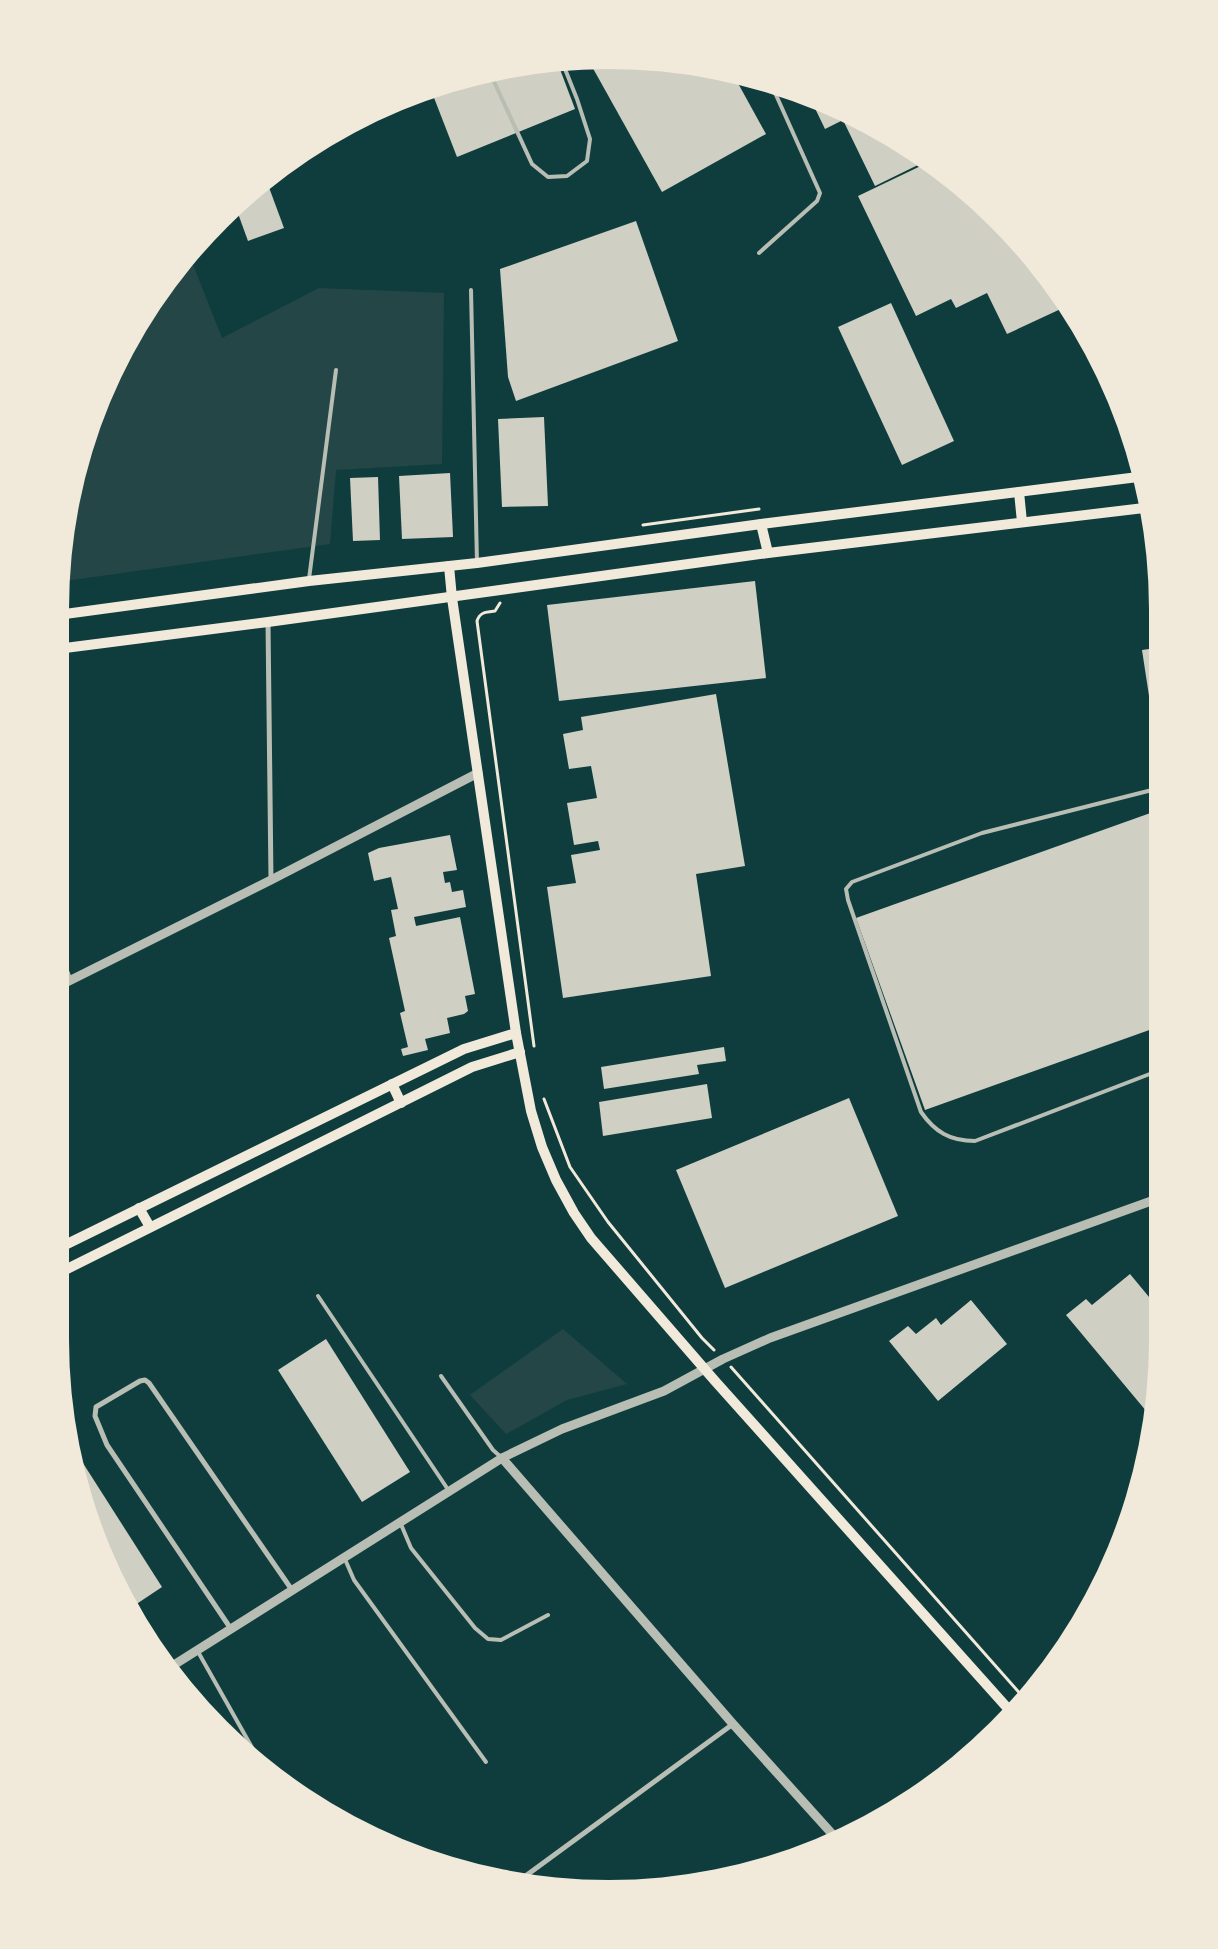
<svg xmlns="http://www.w3.org/2000/svg" width="1218" height="1949" font-family="Barlow,sans-serif">
<style>
.green{fill:#244646}
.building{fill:#cfcfc3}
.lines{fill:none;stroke-linecap:round;stroke-linejoin:round}
.path{stroke:#f1e9da;stroke-width:3}
.service{stroke:#b8beb3;stroke-width:4}
.minor{stroke:#b8beb3;stroke-width:5}
.tertiary{stroke:#b8beb3;stroke-width:9}
.secondary{stroke:#f1e9da;stroke-width:10}
</style>
<rect width="100%" height="100%" fill="#0f3d3e"/>
<g class="green">
<path d="M 190,257 L 222,338 L 319,288 L 444,293 L 442,464 L 336,470 L 330,544 L 65,581 L 65,538 L 102,399 L 173,275 Z"/>
<path d="M 563,1329 L 627,1384 L 567,1400 L 506,1434 L 470,1395 Z"/>
</g>
<g class="building">
<path d="M 645,61 L 734,76 L 766,134 L 662,192 L 590,63 Z"/>
<path d="M 558,64 L 575,109 L 457,157 L 431,90 L 537,65 Z"/>
<path d="M 812,102 L 852,116 L 924,162 L 875,186 L 843,120 L 825,129 Z"/>
<path d="M 927,163 L 943,173 L 1022,247 L 1065,307 L 1007,334 L 987,293 L 956,308 L 951,299 L 916,316 L 858,196 Z"/>
<path d="M 267,182 L 284,228 L 248,241 L 236,208 L 247,196 Z"/>
<path d="M 636,221 L 678,341 L 516,401 L 508,377 L 500,269 Z"/>
<path d="M 891,303 L 954,441 L 902,465 L 838,327 Z"/>
<path d="M 544,417 L 548,506 L 502,507 L 498,419 Z"/>
<path d="M 450,473 L 453,537 L 402,539 L 399,476 Z"/>
<path d="M 378,477 L 380,540 L 353,541 L 350,478 Z"/>
<path d="M 755,581 L 766,678 L 559,701 L 547,605 Z"/>
<path d="M 1156,648 L 1156,722 L 1153,722 L 1142,650 Z"/>
<path d="M 716,694 L 745,866 L 696,874 L 711,976 L 563,998 L 547,887 L 576,883 L 571,855 L 600,850 L 598,841 L 574,845 L 567,803 L 597,798 L 591,766 L 569,769 L 563,734 L 583,730 L 581,717 Z"/>
<path d="M 1156,811 L 1155,1028 L 925,1110 L 856,918 Z"/>
<path d="M 450,835 L 457,870 L 443,872 L 445,883 L 450,882 L 452,892 L 463,890 L 466,907 L 414,917 L 416,926 L 460,917 L 475,994 L 465,996 L 468,1011 L 464,1014 L 447,1018 L 450,1033 L 425,1039 L 428,1050 L 403,1056 L 401,1049 L 408,1047 L 400,1013 L 405,1011 L 389,938 L 396,936 L 391,910 L 398,909 L 391,877 L 374,881 L 368,853 L 379,848 Z"/>
<path d="M 724,1047 L 726,1061 L 697,1065 L 699,1074 L 604,1089 L 601,1067 Z"/>
<path d="M 707,1084 L 712,1118 L 603,1136 L 599,1102 Z"/>
<path d="M 849,1098 L 898,1216 L 725,1288 L 676,1170 Z"/>
<path d="M 1130,1274 L 1154,1303 L 1153,1411 L 1152,1418 L 1066,1315 L 1086,1299 L 1092,1305 Z"/>
<path d="M 971,1300 L 1007,1344 L 938,1401 L 889,1341 L 908,1326 L 916,1334 L 936,1318 L 941,1325 Z"/>
<path d="M 326,1339 L 410,1472 L 362,1502 L 278,1370 Z"/>
<path d="M 74,1449 L 162,1587 L 132,1607 L 117,1583 L 89,1516 Z"/>
</g>
<g class="lines">
<g class="path">
<path d="M 643,525 L 759,509"/>
<path d="M 500,603 L 495,611 C 486,612 480,612 477,621 L 534,1046"/>
<path d="M 544,1099 L 570,1167 L 608,1222 L 702,1338 L 714,1350"/>
<path d="M 731,1367 L 1024,1698"/>
</g>
<g class="service">
<path d="M 491,75 L 532,164 L 548,177 L 567,176 L 587,161 L 590,139 L 577,99 L 563,64"/>
<path d="M 759,253 L 817,201 L 820,193 L 772,86"/>
<path d="M 471,290 L 477,563"/>
<path d="M 309,579 L 336,370"/>
<path d="M 1155,1072 L 975,1141 C 950,1141 935,1132 921,1112 L 848,900 L 846,889 L 852,882 L 982,833 L 1156,789"/>
<path d="M 318,1296 L 449,1491"/>
<path d="M 441,1376 L 493,1450 L 502,1458"/>
<path d="M 400,1522 L 411,1548 L 475,1628 L 488,1639 L 501,1640 L 548,1615"/>
<path d="M 344,1557 L 354,1580 L 486,1762"/>
<path d="M 197,1650 L 259,1760"/>
</g>
<g class="minor">
<path d="M 268,622 L 271,880"/>
<path d="M 65,967 L 70,980"/>
<path d="M 231,1629 L 107,1445 L 95,1416 L 96,1407 L 140,1381 L 145,1380 L 149,1383 L 292,1590"/>
<path d="M 520,1880 L 733,1724"/>
</g>
<g class="tertiary">
<path d="M 65,983 L 271,880 L 478,773"/>
<path d="M 502,1458 L 733,1724 L 834,1836"/>
<path d="M 169,1668 L 502,1458 L 562,1429 L 664,1391 L 723,1359 L 770,1338 L 1154,1200"/>
</g>
<g class="secondary">
<path d="M 1019,492 L 1022,522"/>
<path d="M 761,524 L 768,553"/>
<path d="M 449,566 L 452,598 L 516,1033 L 531,1111 L 542,1147 L 556,1180 L 574,1213 L 591,1238 L 715,1381 L 1011,1712"/>
<path d="M 65,614 L 309,581 L 477,563 L 761,524 L 1138,477"/>
<path d="M 65,648 L 268,622 L 768,553 L 1144,508"/>
<path d="M 392,1084 L 401,1103"/>
<path d="M 139,1208 L 150,1227"/>
<path d="M 65,1245 L 464,1049 L 516,1033"/>
<path d="M 65,1270 L 472,1067 L 520,1052"/>
</g>
</g>
<path d="M0 0H1218V1949H0ZM609 69H609A540 540 0 0 1 1149 609V1340A540 540 0 0 1 609 1880H609A540 540 0 0 1 69 1340V609A540 540 0 0 1 609 69Z" fill="#f1e9da" fill-rule="evenodd"/>
</svg>
